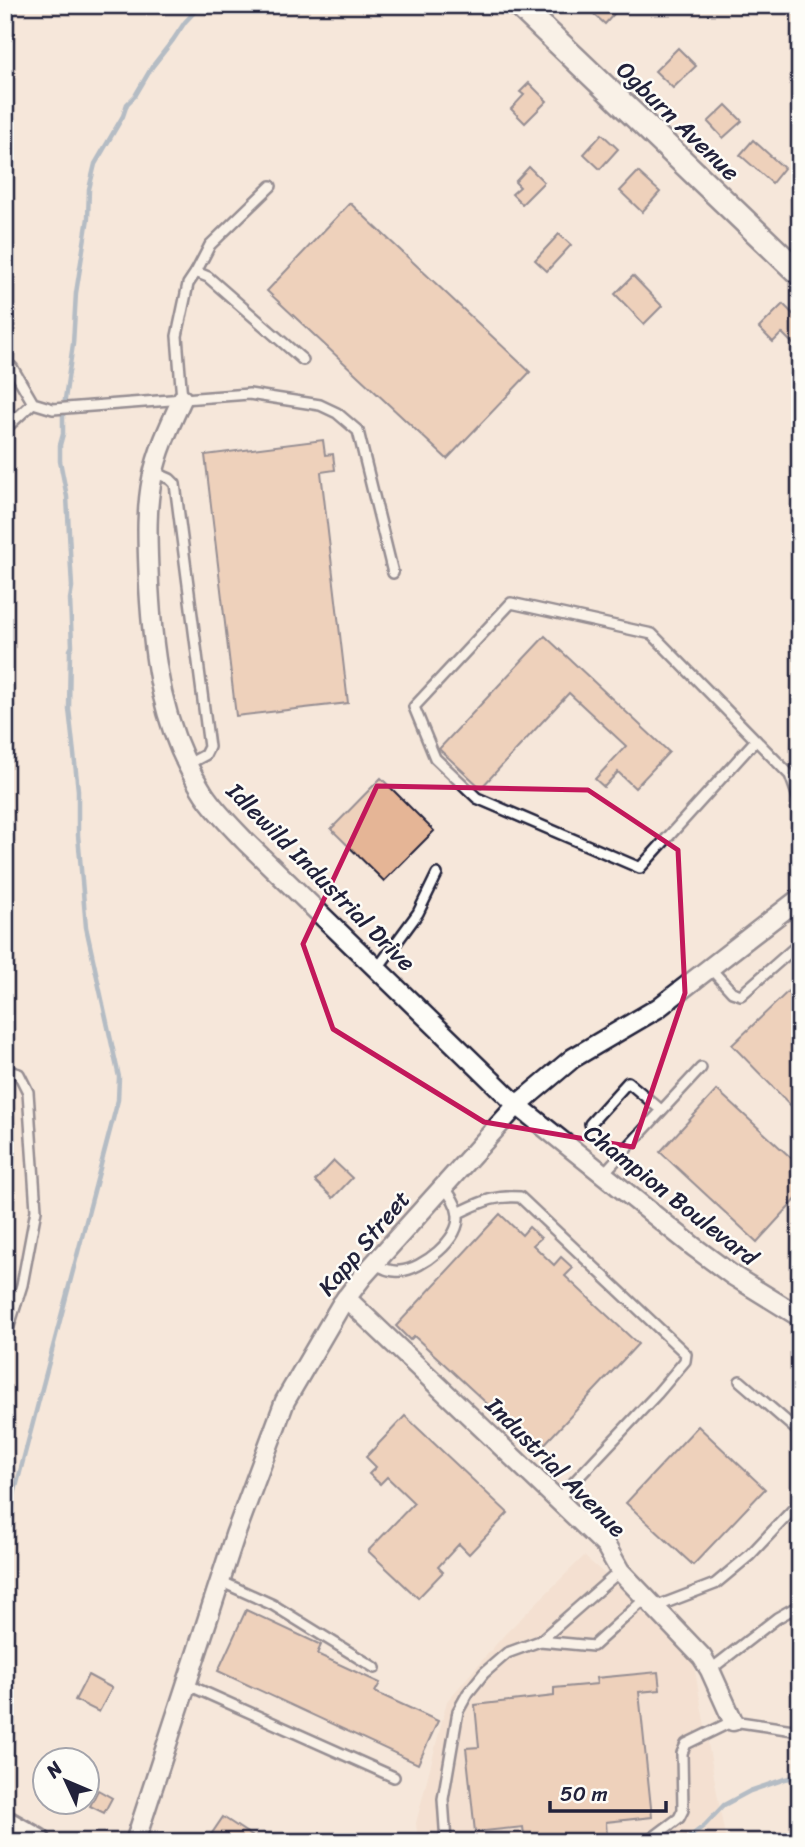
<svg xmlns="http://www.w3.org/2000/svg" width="805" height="1847" font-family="Sriracha,sans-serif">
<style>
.built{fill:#f1d8c6}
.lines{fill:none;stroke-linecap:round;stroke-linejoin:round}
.stream{stroke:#6587a8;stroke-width:4.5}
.building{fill:#e5b596;stroke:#22223b;stroke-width:2}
.service-casing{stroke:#22223b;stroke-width:14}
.minor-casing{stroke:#22223b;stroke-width:23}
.tertiary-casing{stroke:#22223b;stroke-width:28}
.secondary-casing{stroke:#22223b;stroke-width:32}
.service{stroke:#fdfcf7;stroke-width:9}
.minor{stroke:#fdfcf7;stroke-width:18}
.tertiary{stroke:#fdfcf7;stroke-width:23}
.secondary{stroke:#fdfcf7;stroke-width:26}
.marked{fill:none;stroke:#c2185b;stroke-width:5;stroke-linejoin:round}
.labels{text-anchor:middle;stroke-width:5;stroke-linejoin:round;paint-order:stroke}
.street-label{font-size:24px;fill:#22223b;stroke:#fdfcf7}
</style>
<rect width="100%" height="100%" fill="#f6e7da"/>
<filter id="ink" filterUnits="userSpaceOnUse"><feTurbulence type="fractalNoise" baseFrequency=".0143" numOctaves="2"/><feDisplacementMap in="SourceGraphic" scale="14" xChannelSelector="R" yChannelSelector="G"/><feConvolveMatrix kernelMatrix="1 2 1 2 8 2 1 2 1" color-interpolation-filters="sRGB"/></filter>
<g filter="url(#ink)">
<path class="built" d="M 584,1556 L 691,1649 L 726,1842 L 418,1842 L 416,1823 L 447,1701 L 505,1634 Z"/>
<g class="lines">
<g class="stream">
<path d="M 5,1529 L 118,1100 L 119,1077 L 86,927 L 78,835 L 78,790 L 69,709 L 70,650 L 72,646 L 70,599 L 72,587 L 67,497 L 60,461 L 60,445 L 63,434 L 63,413 L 73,344 L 76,293 L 88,218 L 89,189 L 95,164 L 123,116 L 127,104 L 135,96 L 152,67 L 173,40 L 185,22 L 201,5"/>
<path d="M 683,1842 L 705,1825 L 724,1805 L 750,1791 L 785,1779 L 800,1776"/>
</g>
</g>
<g class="building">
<path d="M 584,5 L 622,5 L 605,24 Z"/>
<path d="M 678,48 L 696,66 L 673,88 L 655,71 Z"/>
<path d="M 529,83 L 547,101 L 525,123 L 511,109 L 524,95 L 520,92 Z"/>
<path d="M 726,105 L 742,121 L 723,138 L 708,122 Z"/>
<path d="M 602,134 L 618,149 L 600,169 L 584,154 Z"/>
<path d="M 753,140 L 784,168 L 772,183 L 740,155 Z"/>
<path d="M 529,167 L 544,182 L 522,204 L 512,194 L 520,187 L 515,182 Z"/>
<path d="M 638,172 L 660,192 L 642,212 L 620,191 Z"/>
<path d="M 350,203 L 530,372 L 447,459 L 267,291 Z"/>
<path d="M 559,234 L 571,245 L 547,271 L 535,260 Z"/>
<path d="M 633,276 L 662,306 L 644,324 L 615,294 Z"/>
<path d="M 783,304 L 800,321 L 800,351 L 782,333 L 773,342 L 759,328 Z"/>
<path d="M 323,440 L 325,455 L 333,454 L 335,470 L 321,472 L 348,703 L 236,716 L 205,455 Z"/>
<path d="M 545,636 L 669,752 L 635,788 L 618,772 L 604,787 L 595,779 L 626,746 L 569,693 L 481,788 L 439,749 Z"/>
<path d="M 381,778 L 434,831 L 384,881 L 331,829 Z"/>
<path d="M 800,980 L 800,1115 L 732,1045 Z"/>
<path d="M 717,1090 L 800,1166 L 800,1195 L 757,1242 L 660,1152 Z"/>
<path d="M 334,1161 L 352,1178 L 333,1198 L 315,1181 Z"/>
<path d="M 500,1214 L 522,1235 L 529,1227 L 541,1238 L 533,1245 L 554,1265 L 561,1257 L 573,1268 L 565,1276 L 638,1344 L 538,1451 L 414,1336 L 410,1340 L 396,1326 Z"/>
<path d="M 405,1416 L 508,1513 L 469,1554 L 459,1544 L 438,1567 L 443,1572 L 418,1598 L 368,1551 L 414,1503 L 387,1477 L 380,1484 L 369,1474 L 376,1467 L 366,1457 Z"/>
<path d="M 698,1426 L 765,1489 L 693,1565 L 626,1503 Z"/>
<path d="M 246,1610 L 321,1645 L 317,1654 L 380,1683 L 375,1692 L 438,1721 L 418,1764 L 218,1671 Z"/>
<path d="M 658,1672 L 660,1690 L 639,1692 L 652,1817 L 606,1822 L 607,1836 L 590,1837 L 590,1842 L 525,1842 L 523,1827 L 475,1832 L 466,1748 L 479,1747 L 475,1705 L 554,1696 L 554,1688 L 597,1684 L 596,1678 Z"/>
<path d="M 88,1675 L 112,1688 L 99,1712 L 75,1700 Z"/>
<path d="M 98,1790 L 112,1798 L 104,1813 L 90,1806 Z"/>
<path d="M 223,1817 L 261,1842 L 206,1842 Z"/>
</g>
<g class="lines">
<g class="service-casing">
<g id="service">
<path d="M 196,272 L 210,245 L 271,186"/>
<path d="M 12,367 L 33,403 L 53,409 L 249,394 L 320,405 L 337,413 L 358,431 L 393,573"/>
<path d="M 182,399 L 177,336 L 188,284 L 196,272 L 208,277 L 303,360"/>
<path d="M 5,429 L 33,403"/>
<path d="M 154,472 L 170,479 L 175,484 L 209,747 L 205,755 L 188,764"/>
<path d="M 755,741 L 640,868 L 477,798 L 435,758 L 414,707 L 511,603 L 652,634 L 790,775 L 800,803"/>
<path d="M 787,907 L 800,922"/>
<path d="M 710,968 L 732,992 L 741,995 L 800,943"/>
<path d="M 377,969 L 418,913 L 437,874"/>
<path d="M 5,1070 L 19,1074 L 28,1092 L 36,1210 L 22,1285 L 5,1339"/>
<path d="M 590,1124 L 628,1082 L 661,1110"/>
<path d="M 603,1174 L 701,1068"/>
<path d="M 458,1213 C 482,1202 494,1195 520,1197 L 686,1354 L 685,1361 L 657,1394 L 558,1499"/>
<path d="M 374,1264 C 383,1268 390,1272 400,1271 C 422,1269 460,1240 458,1215 C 457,1204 450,1195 444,1187"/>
<path d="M 740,1381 L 800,1433"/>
<path d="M 620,1571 L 540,1641 L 593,1646 L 646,1598"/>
<path d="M 220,1581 L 273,1605 L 375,1668"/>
<path d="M 655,1607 L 715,1584 L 750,1555 L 800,1502"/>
<path d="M 710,1670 L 777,1618 L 800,1605"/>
<path d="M 186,1684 L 394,1777"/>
<path d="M 446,1842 L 443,1799 L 458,1711 L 468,1693 L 484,1673 L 507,1653 L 540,1641"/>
<path d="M 647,1842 L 679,1818 L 683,1810 L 682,1753 L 686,1744 L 733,1721 L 800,1731"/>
</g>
</g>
<g class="minor-casing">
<g id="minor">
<path d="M 182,399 C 170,425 158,450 152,479 C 145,514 148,550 149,585 C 153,659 162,730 204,794 C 216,812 231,826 246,842 L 517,1105 L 694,1247 L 732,1275 L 800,1317"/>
<path d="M 346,1298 L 606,1546 L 620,1571 L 702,1657 L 710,1670 L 733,1721"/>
<path d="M 135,1842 L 235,1535 L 285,1401 L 341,1305 L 363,1276 L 517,1105 L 573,1058 L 658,1008 L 800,898"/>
</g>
</g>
<g class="tertiary-casing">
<path id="tertiary" d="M 519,5 L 800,274"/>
</g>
<g class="secondary-casing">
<path id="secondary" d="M 5,1824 L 37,1842"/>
</g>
<use href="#service" class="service"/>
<use href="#minor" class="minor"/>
<use href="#tertiary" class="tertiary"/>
<use href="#secondary" class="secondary"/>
</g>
</g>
<path d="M0 0H805V1847H0ZM 377,786 L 588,790 L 678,850 L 685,993 L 633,1147 L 484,1122 L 333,1029 L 303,944 Z" fill="#f6e7da" fill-opacity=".55" fill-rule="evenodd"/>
<path class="marked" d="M 377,786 L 588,790 L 678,850 L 685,993 L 633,1147 L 484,1122 L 333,1029 L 303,944 Z"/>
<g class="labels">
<g class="street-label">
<text transform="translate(678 121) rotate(44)" y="8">Ogburn Avenue</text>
<text transform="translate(321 877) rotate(45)" y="8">Idlewild Industrial Drive</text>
<text transform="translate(671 1195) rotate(38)" y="8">Champion Boulevard</text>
<text transform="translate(364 1243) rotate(-50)" y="8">Kapp Street</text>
<text transform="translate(556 1467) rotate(45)" y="8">Industrial Avenue</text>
</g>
</g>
<rect width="805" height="1847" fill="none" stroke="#fdfcf7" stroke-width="28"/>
<rect x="14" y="14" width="777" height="1819" fill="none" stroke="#22223b" stroke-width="2.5" filter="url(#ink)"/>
<g transform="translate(66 1781) rotate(314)"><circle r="33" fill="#fdfcf7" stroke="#a5a5ac" stroke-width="2"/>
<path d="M0-5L12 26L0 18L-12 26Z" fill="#22223b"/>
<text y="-10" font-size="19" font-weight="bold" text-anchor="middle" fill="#22223b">N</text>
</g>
<path d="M550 1801v10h116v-10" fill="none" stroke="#22223b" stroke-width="3.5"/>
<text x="560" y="1801" font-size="21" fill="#22223b" stroke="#fdfcf7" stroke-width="5" paint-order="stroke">50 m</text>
</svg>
